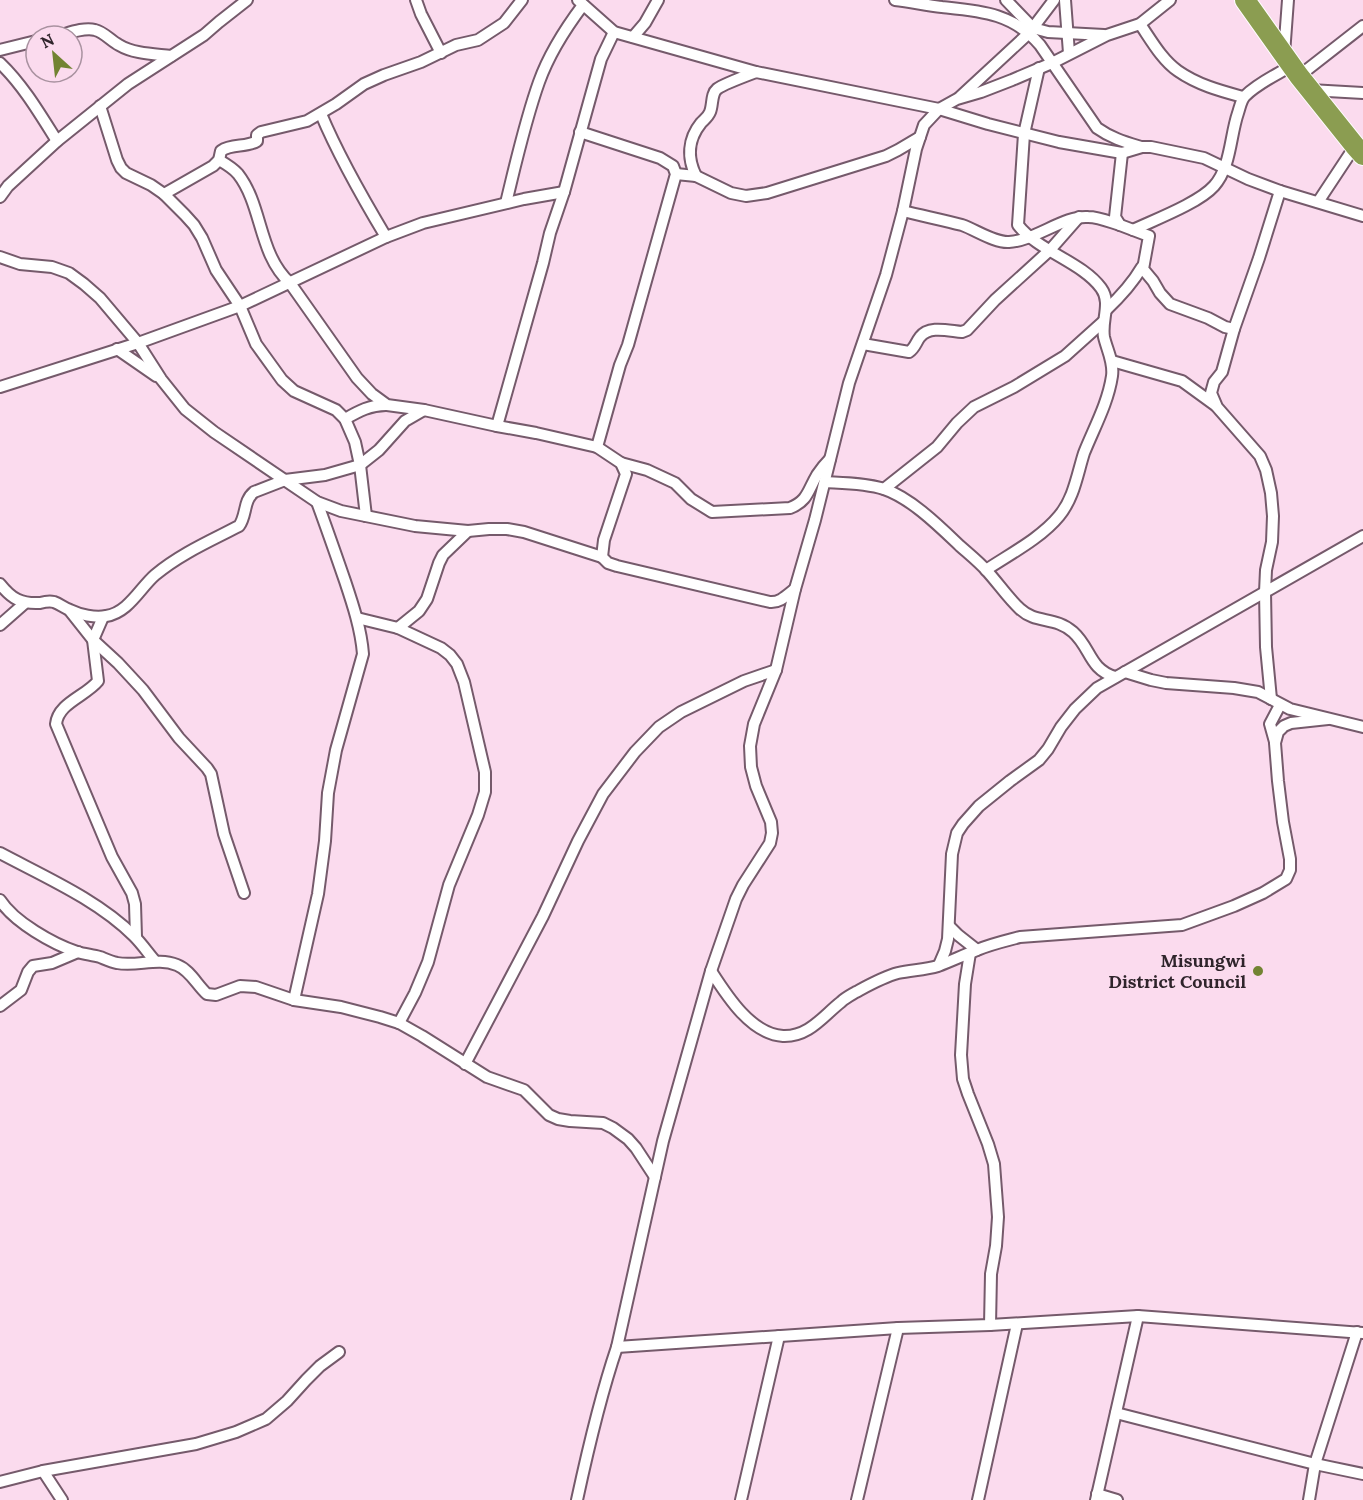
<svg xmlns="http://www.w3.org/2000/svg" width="1363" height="1500" font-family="Lora,serif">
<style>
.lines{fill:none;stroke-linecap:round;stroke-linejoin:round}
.street-casing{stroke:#755a6b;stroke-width:14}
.highway-casing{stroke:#fff;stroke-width:22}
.street{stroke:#fff;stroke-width:10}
.highway{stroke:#8b9d51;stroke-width:20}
.poi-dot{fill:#728332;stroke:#fbdbee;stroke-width:2}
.labels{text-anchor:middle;stroke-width:6;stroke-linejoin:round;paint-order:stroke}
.poi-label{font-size:18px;font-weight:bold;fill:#2f242b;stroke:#fbdbee;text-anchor:end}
</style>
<rect width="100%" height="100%" fill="#fbdbee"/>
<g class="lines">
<g class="street-casing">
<g id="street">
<path d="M 416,0 L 421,14 L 441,53"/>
<path d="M 578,0 L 614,32 L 756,72 L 939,109 L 988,124 L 1059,142 L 1122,153 L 1142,147 L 1151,147 L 1204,158 L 1248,179 L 1280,191 L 1363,216"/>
<path d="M 895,0 C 911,2 926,5 942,7 C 981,11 1013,13 1040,45 L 1097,128 C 1111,138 1125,142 1141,147"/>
<path d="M 1006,0 L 1033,28 L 1048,32 L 1104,35"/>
<path d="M 1065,0 L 1069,53"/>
<path d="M 1140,24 C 1151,40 1162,60 1178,71 C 1198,85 1221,91 1243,97"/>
<path d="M 58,36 C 69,33 84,27 95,30 C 104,32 111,41 119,45 C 134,54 154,54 171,56"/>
<path d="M 633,37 L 645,23 L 658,0"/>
<path d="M 0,50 L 36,41"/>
<path d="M 1284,54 L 1288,0"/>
<path d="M 0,63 C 23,85 40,114 57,141"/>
<path d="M 1299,76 L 1363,26"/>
<path d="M 1310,90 L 1363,93"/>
<path d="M 960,97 L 1029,33 L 1054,0"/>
<path d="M 100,106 L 117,160 L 121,168 L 126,173 L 151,185 L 164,194 L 185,215 L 194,225 L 202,238 L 216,270 L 240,306 L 256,344 L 282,380 L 294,391 L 336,410 L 345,419 L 355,442 L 360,465 L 366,516"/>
<path d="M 321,114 C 339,157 362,197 386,237"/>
<path d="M 580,132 L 660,158 L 673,166 L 676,174 L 628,345 L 620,365 L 597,447"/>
<path d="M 1122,153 L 1115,217 L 1120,225 L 1149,236 L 1143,269 L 1153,281 L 1160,293 L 1170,304 L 1208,318 L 1225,327 L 1234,329"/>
<path d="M 219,160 C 226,164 233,168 238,174 C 263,206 258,254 290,283 L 357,378 L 372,394 L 387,405 L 424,410 L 497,426 L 536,433 L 597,447 L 621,463 L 626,474 L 604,540 L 602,557 L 608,563 L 617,566 L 770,602 C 780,603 787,595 795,589"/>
<path d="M 676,174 L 696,176 L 731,193 L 746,196 L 767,193 L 886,156 L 898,150 L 920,137"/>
<path d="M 696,176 C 687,158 688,139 701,123 C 705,119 708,117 710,112 C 713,105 711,94 717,89 C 722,85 748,75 756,72"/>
<path d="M 164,194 L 213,166 L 219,160 L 221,151 C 232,143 246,148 257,141 L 257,135 L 261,132 L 307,121 L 336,104 L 364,84 L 384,75 L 421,62 L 456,45 L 478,40 L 504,23 L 522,0"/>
<path d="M 0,197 L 8,186 L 57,141 L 128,84 L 204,35 L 219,22 L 247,0"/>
<path d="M 1318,202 L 1355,146"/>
<path d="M 506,203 C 516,162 525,121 539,82 C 549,54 565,29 583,5"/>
<path d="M 903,211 C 923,216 943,220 962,225 C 976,230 995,243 1009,242 C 1034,241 1065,215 1088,217 C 1099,217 1110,222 1120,225"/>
<path d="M 1133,230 C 1154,220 1199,203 1214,186 C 1231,167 1230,136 1238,113 C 1240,107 1241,100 1245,96 C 1258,83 1276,75 1291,66"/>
<path d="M 0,257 L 20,264 L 52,267 L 69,273 L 84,284 L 100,298 L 138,343 L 161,379 L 185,409 L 214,432 L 317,502 L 341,511 L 415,526 L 468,531 L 489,529 L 507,529 L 524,532 L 602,557"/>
<path d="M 1106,310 C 1120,297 1132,284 1142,267"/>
<path d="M 863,344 L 909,352 C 915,348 916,342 920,337 C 929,325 949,331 962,332 L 967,330 L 995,300 L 1050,250 L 1079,217"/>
<path d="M 117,349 L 156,376"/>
<path d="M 1112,361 L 1182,381 L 1215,405"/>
<path d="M 0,387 L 138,343 L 240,306 L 386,237 L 423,223 L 524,199 L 564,192"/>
<path d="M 345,419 C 359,411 370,405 386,405"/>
<path d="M 497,426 L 543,263 L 550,233 L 564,192 L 601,59 L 614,32"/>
<path d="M 621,463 L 647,470 L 675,483 L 691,499 L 712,512 L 790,508 C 808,501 808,490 817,475 C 821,469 825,464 830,459"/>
<path d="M 825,482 C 843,483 866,483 884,489 C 911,498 940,527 960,546 C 969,554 979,562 987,571 C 998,583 1008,598 1020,609 C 1036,624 1055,616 1073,632 C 1091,648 1089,669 1115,677"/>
<path d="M 884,489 L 937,447 L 957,423 L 974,407 L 1014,387 L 1065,356 L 1104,321"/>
<path d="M 986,570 C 1010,554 1041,538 1059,516 C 1074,498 1077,475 1084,453 C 1094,428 1108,403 1112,376 C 1114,362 1107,350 1104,337 C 1101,320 1112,303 1101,288 C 1082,262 1038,251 1018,225 L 1024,134 L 1039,68"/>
<path d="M 0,584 C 12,599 21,604 40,603 C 44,602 49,601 54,602 C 60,604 64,608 70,610 C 80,615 95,618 106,616 C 128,613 140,588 155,575 C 180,554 210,541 239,526 C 247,515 243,501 254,492 L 285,480 L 325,475 L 360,465 L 379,450 L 405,421 L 424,410"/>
<path d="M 70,611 L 93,640 L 118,663 L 143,690 L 179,738 L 207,768 L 211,774 L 224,834 L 244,893"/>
<path d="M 103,617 L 93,640 L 98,681 C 86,696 58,703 56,724 L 112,857 L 132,893 L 135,904 L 136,937"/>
<path d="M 357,618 L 398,628 L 441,648 L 450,655 L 457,664 L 464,682 L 485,772 L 485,792 L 478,815 L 449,885 L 428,962 L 415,993 L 399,1023"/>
<path d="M 0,625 L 25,603"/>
<path d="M 398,628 L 419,611 L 427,599 L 439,563 L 443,555 L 468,531"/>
<path d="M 1125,672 L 1151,680 L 1166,683 L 1234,688 L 1258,692 L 1290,709 L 1363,727"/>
<path d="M 1271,699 L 1266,647 L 1265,592 L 1266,570 L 1272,542 L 1273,516 L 1271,493 L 1266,470 L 1260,456 L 1217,407 L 1211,393 L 1214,382 L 1222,372 L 1234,329 L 1259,258 L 1280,191"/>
<path d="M 1275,742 L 1270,724 L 1280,705"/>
<path d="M 0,853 C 45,877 98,900 134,936 C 142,944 148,953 155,961"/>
<path d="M 0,900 C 14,922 53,944 77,952 C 84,954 92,955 100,957 C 105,959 111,962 117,963 C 137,967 157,957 177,965 C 190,970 197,985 207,994 L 216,995 L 240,986 L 256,987 L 294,1000 L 341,1007 L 380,1017 L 399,1023 L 422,1036 L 487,1077 L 524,1090 L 549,1115 L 558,1119 L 570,1121 L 603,1123 L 613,1128 L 628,1139 L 636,1148 L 655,1177"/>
<path d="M 949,926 L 958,935 L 977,950"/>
<path d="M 970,953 L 965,984 L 961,1055 L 963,1079 L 968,1094 L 988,1144 L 994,1164 L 998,1217 L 996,1246 L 991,1274 L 990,1325"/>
<path d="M 939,965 L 945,951 L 948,939 L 952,854 L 957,833 L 963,824 L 979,806 L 1010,781 L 1039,760 L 1048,749 L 1061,727 L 1075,709 L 1097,688 L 1363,536"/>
<path d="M 711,971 C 727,996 751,1034 783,1036 C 809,1037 823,1016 841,1002 C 845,998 851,995 856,992 C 869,985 883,977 898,973 C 911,970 925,970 938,966 C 951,961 964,955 977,950 C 991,944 1005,941 1020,937 L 1182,925 L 1234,906 L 1263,893 L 1286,879 L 1290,870 L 1290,859 L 1283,822 L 1278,781 L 1275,743 L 1278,732 L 1284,726 L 1291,723 L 1328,719"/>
<path d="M 294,1000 L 318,894 L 325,841 L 328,793 L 336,750 L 363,654 C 361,629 353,605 345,581 C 336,555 327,529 317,502"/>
<path d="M 0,1006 L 21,990 L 28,972 L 33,966 L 52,963 L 78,952"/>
<path d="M 465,1064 L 543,916 L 578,841 L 603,794 L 635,752 L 659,727 L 681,712 L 744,681 L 776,670"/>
<path d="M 617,1347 L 898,1328 L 990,1325 L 1138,1316 L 1363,1333"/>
<path d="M 1116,1413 L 1315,1464 L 1363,1474"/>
<path d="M 43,1471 L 62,1500"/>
<path d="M 0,1482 L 43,1471 L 196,1444 L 236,1432 L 266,1419 L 287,1401 L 306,1380 L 320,1366 L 339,1352"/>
<path d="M 1097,1494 L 1117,1500"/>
<path d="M 577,1500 C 588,1449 600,1397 617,1347 L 663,1141 L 711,971 L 736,899 L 743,885 L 770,843 L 772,833 L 771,822 L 756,786 L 751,767 L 750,746 L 754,724 L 776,670 L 795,589 L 815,520 L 849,383 L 886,275 L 903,211 L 916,149 L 924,125 L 939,109 L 957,99 L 981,92 L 1012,80 L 1052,63 L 1107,35 L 1140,24 L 1170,0"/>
<path d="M 741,1500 L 779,1336"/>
<path d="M 857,1500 L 898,1328"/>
<path d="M 978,1500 L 1017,1324"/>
<path d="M 1096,1500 L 1138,1316"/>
<path d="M 1309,1500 L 1315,1464 L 1357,1332"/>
</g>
</g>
<g class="highway-casing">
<path id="highway" d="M 1245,0 L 1299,76 L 1355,146 L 1363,155"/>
</g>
<use href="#street" class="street"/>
<use href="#highway" class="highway"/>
</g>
<circle class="poi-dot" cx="1258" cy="971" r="6"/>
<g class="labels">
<g class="poi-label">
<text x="1246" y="967">Misungwi<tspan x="1246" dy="21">District Council</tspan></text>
</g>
</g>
<g transform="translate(54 54) rotate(333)"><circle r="28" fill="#fbdbee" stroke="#a992a0" stroke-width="1.5"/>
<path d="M0-4.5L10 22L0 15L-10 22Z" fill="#728332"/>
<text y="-9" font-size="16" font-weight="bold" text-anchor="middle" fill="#2f242b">N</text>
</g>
</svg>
